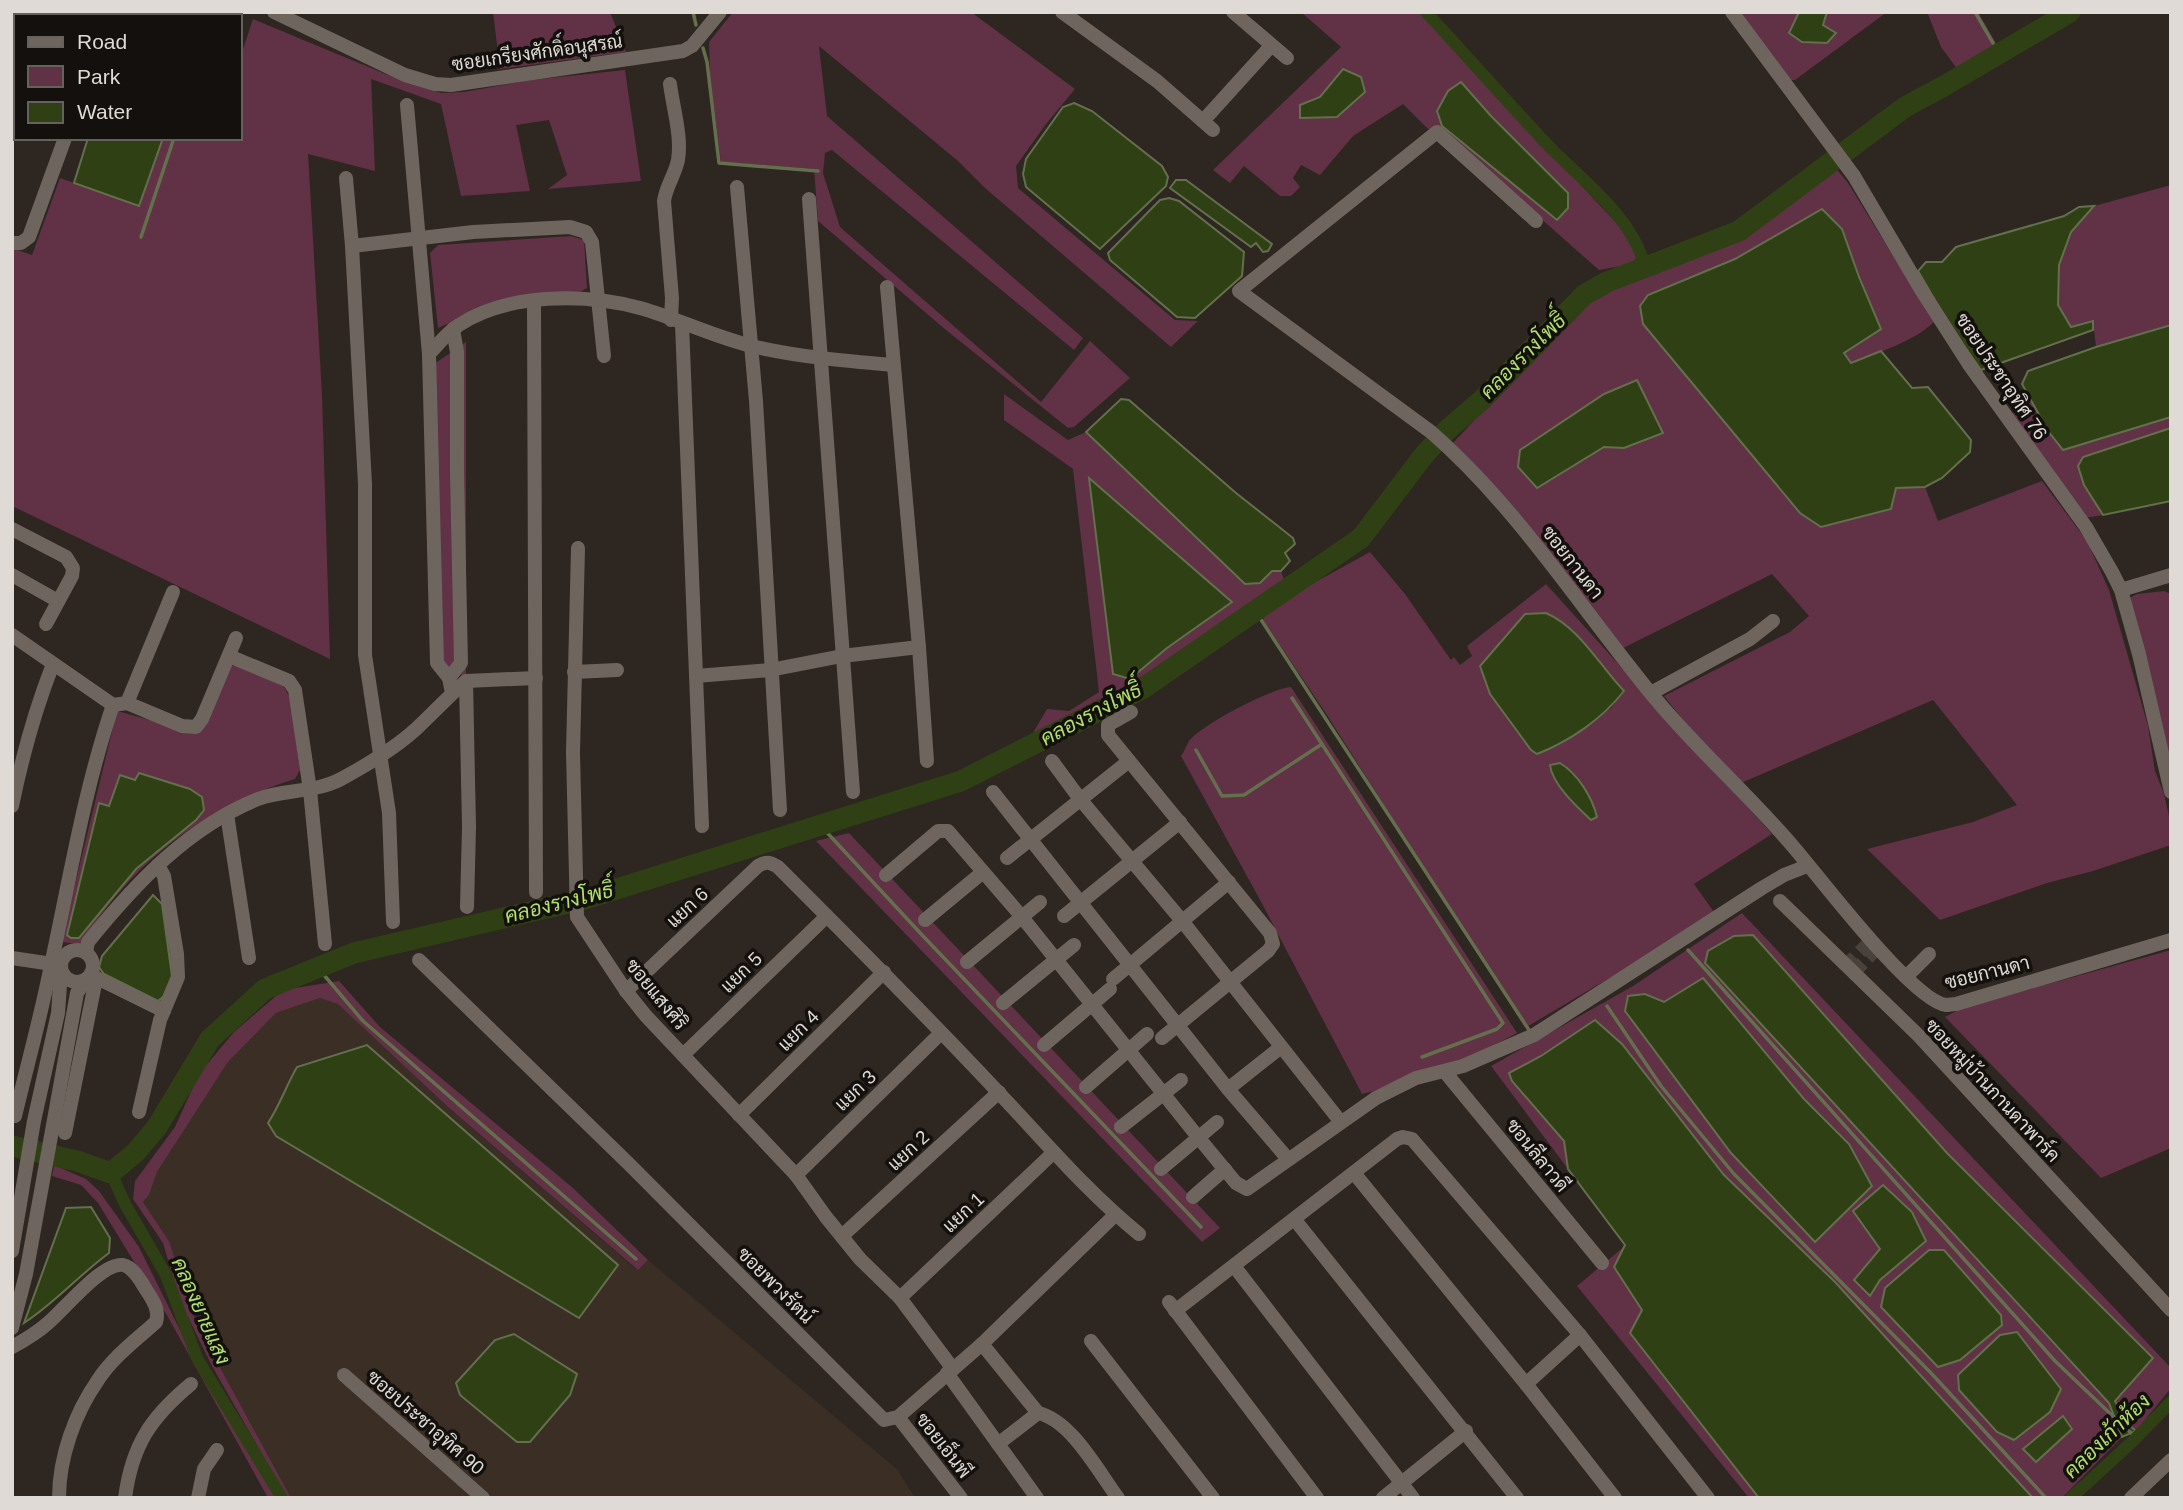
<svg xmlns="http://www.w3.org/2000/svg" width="2183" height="1510" font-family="Arial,Sarabun,sans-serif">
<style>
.built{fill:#3a2e25}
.green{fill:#613145;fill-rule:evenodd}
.water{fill:#2f4114;stroke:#646f4e;stroke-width:2}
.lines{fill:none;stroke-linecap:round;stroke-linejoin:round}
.stream{stroke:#646f4e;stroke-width:3.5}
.canal{stroke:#2f4114;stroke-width:12}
.river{stroke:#2f4114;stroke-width:21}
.minor-tunnel{stroke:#49413b;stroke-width:14;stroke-dasharray:14 7;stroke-linecap:butt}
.minor{stroke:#6e655e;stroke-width:14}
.labels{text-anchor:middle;stroke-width:7;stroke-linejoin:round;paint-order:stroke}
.street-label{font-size:19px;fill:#dfdad6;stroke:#13100d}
.water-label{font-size:21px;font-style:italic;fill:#b1df6e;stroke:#13100d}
</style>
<rect width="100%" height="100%" fill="#2e2620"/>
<path class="built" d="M 320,998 L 338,1003 L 448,1107 L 637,1270 L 648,1260 L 897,1469 L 915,1498 L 291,1498 L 196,1323 L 169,1241 L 143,1202 L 149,1195 L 157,1172 L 228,1062 L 276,1013 Z"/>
<g class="green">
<path d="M 493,12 L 610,12 L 626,52 L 500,69 Z"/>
<path d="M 733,12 L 971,12 L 1075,89 L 1046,124 L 1016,166 L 1018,188 L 1175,320 L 1198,321 L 1171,347 L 985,188 L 958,161 L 819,46 L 827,116 L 1083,338 L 1074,350 L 832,150 L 825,153 L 823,173 L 840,227 L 1041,402 L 1090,341 L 1130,378 L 1074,427 L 1068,428 L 946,330 L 818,221 L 814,169 L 721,162 L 710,76 L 709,42 Z"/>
<path d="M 1301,12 L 1419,12 L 1624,231 L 1638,254 L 1633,264 L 1599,270 L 1506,188 L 1488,169 L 1427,128 L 1403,104 L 1353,136 L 1320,175 L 1301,165 L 1293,178 L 1300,187 L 1291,196 L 1280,196 L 1244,166 L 1230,183 L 1213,170 L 1341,47 Z"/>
<path d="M 1739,12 L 1799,12 L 1797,16 L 1835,33 L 1823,25 L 1827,12 L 1887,12 L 1795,80 L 1791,80 Z"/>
<path d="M 1927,12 L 1978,12 L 1997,45 L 1958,70 L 1941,47 Z"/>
<path d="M 253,19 L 383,73 L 441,93 L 464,92 L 531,80 L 625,70 L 641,181 L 548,189 L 567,175 L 549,120 L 516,125 L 530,191 L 461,196 L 441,104 L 371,79 L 375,171 L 308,154 L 322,394 L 330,659 L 12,506 L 12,248 L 32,255 L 60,178 L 139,206 L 163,138 L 240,138 L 240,58 Z"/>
<path d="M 1834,166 L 1848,183 L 1934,322 C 1912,343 1878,352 1851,363 L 1844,352 L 1859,277 L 1842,229 L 1735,259 L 1648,295 L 1706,397 L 1800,513 L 1896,488 L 1925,487 L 1938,521 L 2042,481 L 2087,541 L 2109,590 L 2148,726 L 2155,771 L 2164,794 L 2171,825 L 2171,845 L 2093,871 L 2047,883 L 1940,920 L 1867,849 L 1973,822 L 2017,805 L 1933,700 L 1741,783 L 1693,732 L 1664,696 L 1790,632 L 1809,616 L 1772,574 L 1621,649 L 1452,444 L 1586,302 L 1611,289 L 1741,236 ZM 1604,394 L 1624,448 L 1604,447 L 1518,467 L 1520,450 Z"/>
<path d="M 2171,185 L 2171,325 L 2096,347 L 2093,321 L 2071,327 L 2058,305 L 2059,265 L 2071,231 L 2094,206 Z"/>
<path d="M 571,236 L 584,240 L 587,288 L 580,292 L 535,294 L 501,300 L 438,328 L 430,253 L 438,245 Z"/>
<path d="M 466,342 L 466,675 L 439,674 L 434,364 Z"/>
<path d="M 1004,394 L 1068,440 L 1086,432 L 1245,584 L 1260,583 L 1272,571 L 1281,571 L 1284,580 L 1138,685 L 1030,738 L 1047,709 L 1069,711 L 1099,692 L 1073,469 L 1004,420 ZM 1089,479 L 1167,648 L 1130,678 L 1113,674 Z"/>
<path d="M 2030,399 L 2048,431 L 2063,450 L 2171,417 L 2171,428 L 2083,457 L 2084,485 L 2103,515 L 2084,518 L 2013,414 Z"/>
<path d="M 1370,552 L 1405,594 L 1451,660 L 1454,657 L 1460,665 L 1472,656 L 1467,646 L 1546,584 L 1772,834 L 1694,884 L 1714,912 L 1611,977 L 1525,1028 L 1327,715 L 1263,620 L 1268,608 ZM 1507,633 L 1606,672 L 1624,692 L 1611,708 L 1561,744 L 1481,666 ZM 1560,763 L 1591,819 L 1552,775 L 1551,765 Z"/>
<path d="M 2164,591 L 2171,594 L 2171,772 L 2129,598 L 2137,594 Z"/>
<path d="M 239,665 L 283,685 L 290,698 L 300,770 L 295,779 C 239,796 184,827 142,868 C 119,890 98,918 80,944 L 61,942 L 117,711 L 198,733 L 229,666 Z"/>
<path d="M 1291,687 L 1517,1033 L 1458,1064 L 1414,1073 L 1374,1091 L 1362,1094 L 1259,898 L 1181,756 C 1184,752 1186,746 1189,741 C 1201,725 1271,688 1291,687 Z"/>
<path d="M 849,833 L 1220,1228 L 1202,1242 L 816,841 Z"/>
<path d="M 1742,913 L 2171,1368 L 2171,1388 L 2136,1431 L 2130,1426 L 2115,1401 L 2152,1358 L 1947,1153 L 1967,1250 L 2109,1403 L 2122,1437 L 2062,1498 L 2033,1498 L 1835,1282 L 1724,1175 L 1622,1044 L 1595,1020 L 1541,1056 L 1509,1073 L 1512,1081 L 1564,1142 L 1568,1169 L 1491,1066 L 1633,986 ZM 1645,994 L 1664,1002 L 1804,1099 L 1849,1144 L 1809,1237 L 1731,1153 L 1625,1011 ZM 1926,1241 L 1880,1280 L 1880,1249 Z"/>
<path d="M 2171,950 L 2171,1148 L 2101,1178 L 1945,1017 L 1962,1008 Z"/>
<path d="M 339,981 L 380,1027 L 573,1188 L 648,1260 L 638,1270 L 448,1107 L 338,1004 L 320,998 L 276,1013 L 228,1062 L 157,1172 L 149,1195 L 143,1202 L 169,1241 L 196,1323 L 291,1498 L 287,1498 L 212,1366 L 180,1301 L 163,1243 L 133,1199 L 135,1181 L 175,1127 L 199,1074 L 234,1032 L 283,990 Z"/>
<path d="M 54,1165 L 86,1179 L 99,1191 L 139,1247 L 186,1342 L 278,1498 L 268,1498 L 168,1317 L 98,1203 L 81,1185 L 52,1176 Z"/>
<path d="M 1626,1245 L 1615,1267 L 1643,1310 L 1631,1333 L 1759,1498 L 1749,1498 L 1577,1286 Z"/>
</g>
<g class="water">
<path d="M 1799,12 L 1827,12 L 1823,25 L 1836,33 L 1827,43 L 1802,42 L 1789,33 Z"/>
<path d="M 1343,69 L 1361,77 L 1365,92 L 1337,117 L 1300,118 L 1300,105 L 1320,97 Z"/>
<path d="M 1461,82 L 1491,116 L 1568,193 L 1568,208 L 1557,220 L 1442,126 L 1437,111 L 1448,91 Z"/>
<path d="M 1074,103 L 1092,111 L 1162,166 L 1168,177 L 1166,186 L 1100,249 L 1026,187 L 1023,174 L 1026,159 L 1063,107 Z"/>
<path d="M 88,138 L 163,138 L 139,206 L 74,183 Z"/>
<path d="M 1176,180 L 1186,180 L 1272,244 L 1268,251 L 1263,252 L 1256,243 L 1251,247 L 1170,188 Z"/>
<path d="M 1169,198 L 1179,201 L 1244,252 L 1242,276 L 1195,318 L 1177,317 L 1110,260 L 1108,253 L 1160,200 Z"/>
<path d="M 2094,206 L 2071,232 L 2059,265 L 2058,305 L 2071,327 L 2093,321 L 2093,330 L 1981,370 L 1950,326 L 1918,271 L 1926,262 L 1942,262 L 1956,247 L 2064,216 L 2079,207 Z"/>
<path d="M 1822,209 L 1842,229 L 1859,277 L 1881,329 L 1844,353 L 1851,363 L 1881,351 L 1912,388 L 1928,387 L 1971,440 L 1970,452 L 1942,478 L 1925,487 L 1896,488 L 1891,509 L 1821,527 L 1800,513 L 1643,324 L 1640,306 L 1648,295 L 1735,259 Z"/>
<path d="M 2171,325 L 2171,417 L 2063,450 L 2048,431 L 2022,384 L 2028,371 L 2096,347 Z"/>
<path d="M 1637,380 L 1663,433 L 1624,448 L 1604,447 L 1537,488 L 1518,467 L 1520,450 L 1604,394 Z"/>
<path d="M 1121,399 L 1129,400 L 1236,493 L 1293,538 L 1295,544 L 1285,553 L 1290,561 L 1281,571 L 1272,571 L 1260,583 L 1245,584 L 1086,432 Z"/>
<path d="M 2171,428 L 2171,501 L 2103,515 L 2084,485 L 2078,466 L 2083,457 Z"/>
<path d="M 1089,478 L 1232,602 L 1167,648 L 1130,679 L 1113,674 Z"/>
<path d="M 1546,613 C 1580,628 1599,665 1624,691 C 1602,719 1570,741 1537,754 L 1531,750 L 1490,694 L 1480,666 L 1525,614 Z"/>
<path d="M 1560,763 C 1578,774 1592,797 1597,817 L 1591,820 C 1577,807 1552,784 1550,765 Z"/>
<path d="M 139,773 L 190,789 L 202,797 L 204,810 L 196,820 L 136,869 L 79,938 L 71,938 L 67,935 L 99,803 L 109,806 L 120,775 L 135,780 Z"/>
<path d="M 153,895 L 162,904 L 172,976 L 168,993 L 158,1001 L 104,974 L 99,967 L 102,956 Z"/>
<path d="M 1753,935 L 1947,1153 L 2153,1358 L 2115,1401 L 2130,1426 L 2136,1431 L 2122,1437 L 2109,1403 L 1705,963 L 1708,951 L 1734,936 Z"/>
<path d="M 1703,978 L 1804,1099 L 1849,1144 L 1872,1186 L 1815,1242 L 1731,1153 L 1625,1011 L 1628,996 L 1645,994 L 1664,1002 Z"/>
<path d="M 1595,1020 L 1622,1044 L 1724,1175 L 1835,1282 L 2033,1498 L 1759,1498 L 1630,1333 L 1642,1310 L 1614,1267 L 1625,1245 L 1568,1169 L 1564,1141 L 1512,1081 L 1509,1073 L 1541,1056 Z"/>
<path d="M 367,1045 L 618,1265 L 579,1318 L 276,1136 L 268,1123 C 280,1105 286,1086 297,1067 Z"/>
<path d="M 1883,1185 L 1912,1212 L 1926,1241 L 1880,1280 L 1870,1296 L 1854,1280 L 1880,1249 L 1853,1211 Z"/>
<path d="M 91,1207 L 110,1238 L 109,1253 C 79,1275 55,1303 24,1323 L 66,1208 Z"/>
<path d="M 1929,1250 L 1944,1250 L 2001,1315 L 2002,1325 L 1960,1360 L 1938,1367 L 1881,1307 L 1885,1288 Z"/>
<path d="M 2017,1332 L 2061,1389 L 2050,1412 L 2014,1440 L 1997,1432 L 1959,1390 L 1958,1375 L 2000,1335 Z"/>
<path d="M 514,1334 L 577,1374 L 570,1395 L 530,1442 L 517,1442 L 460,1395 L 456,1383 L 495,1340 Z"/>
<path d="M 2063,1416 L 2072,1429 L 2036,1462 L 2023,1449 Z"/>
</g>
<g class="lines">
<g class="stream">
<path d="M 693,12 L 696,25"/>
<path d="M 1975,12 L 1993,43"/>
<path d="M 213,16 L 214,12"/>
<path d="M 703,48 L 707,62 L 719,163 L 818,171"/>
<path d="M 141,237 L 174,138"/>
<path d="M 1254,609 L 1529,1030"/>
<path d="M 1292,698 L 1503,1023 L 1497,1029 L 1422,1057"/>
<path d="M 1196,750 L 1222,796 L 1244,795 L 1322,744"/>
<path d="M 820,825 L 923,936 L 1201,1227"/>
<path d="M 1688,950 L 2055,1361 L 2118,1421"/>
<path d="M 318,968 L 363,1021 L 636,1259"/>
<path d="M 1607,1006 L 1661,1086 L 1734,1174 L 1931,1373 L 2046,1498"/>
<path d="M 2129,1431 L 2136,1438"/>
</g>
<g class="canal">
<path d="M 1426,12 C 1465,54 1503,97 1542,139 C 1578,178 1632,214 1645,267"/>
<path d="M 111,1173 L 125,1204 L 166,1275 L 197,1358 L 282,1498"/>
<path d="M 2071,1498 L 2133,1441 L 2171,1402"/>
</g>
<path class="river" d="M 12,1146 L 77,1161 L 111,1173 L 136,1152 L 157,1127 L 210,1039 L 265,989 L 354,953 L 585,899 L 961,781 L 1142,689 L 1361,538 L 1424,455 L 1447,430 L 1483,399 L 1584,295 L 1607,282 L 1739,231 L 1905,107 L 1944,86 L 2070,12"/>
<g class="minor-tunnel">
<path d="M 1845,967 L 1871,941"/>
<path d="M 1853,973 L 1878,947"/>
</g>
<g class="minor">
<path d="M 274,12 L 405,75 L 435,84 L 451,85 L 683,51 L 692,46 L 720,12"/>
<path d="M 1062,12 L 1157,81 L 1213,130"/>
<path d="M 1233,12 L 1287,58"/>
<path d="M 1732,12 L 1854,176 L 1920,288 L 1970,366 L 2086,527 L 2112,572 L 2121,590 L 2139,654 L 2171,792"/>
<path d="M 104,16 L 105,12"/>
<path d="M 670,84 C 673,108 682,136 678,160 C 675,175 666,186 664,201 L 672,298 L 671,320"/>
<path d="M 407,105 L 429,354 L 437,663 L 449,678 L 452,693"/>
<path d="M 1203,121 L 1271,46"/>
<path d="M 346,178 L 352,246 L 365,484 L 365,655 L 389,813 L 393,922"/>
<path d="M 737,187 L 756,401 L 780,810"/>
<path d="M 809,199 L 853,792"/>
<path d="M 1536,221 L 1437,132 L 1239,291 L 1431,432 C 1516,506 1578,604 1649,691 C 1694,747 1750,795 1796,850 C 1820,878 1914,1002 1946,1005 C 1949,1005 1953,1004 1956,1004 L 2171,940"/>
<path d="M 12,243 L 21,243 L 29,237 L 65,138"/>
<path d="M 352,246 L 473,232 L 570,227 L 586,232 L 592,242 L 604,356"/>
<path d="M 887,287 L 919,647 L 927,761"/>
<path d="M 534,301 L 536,892"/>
<path d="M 682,324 L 702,826"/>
<path d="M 429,354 C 438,345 447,332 459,325 C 508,293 585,293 640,308 C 679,319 716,338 756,347 C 800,357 847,361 893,365"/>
<path d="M 12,529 L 66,557 L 73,568 L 72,576 L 46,624"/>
<path d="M 578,548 L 573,752 L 577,917 L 626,991 L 646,1016 L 796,1175 L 826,1217 L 860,1259 L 900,1298 L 953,1369"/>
<path d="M 12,575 L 58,601"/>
<path d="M 2121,590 L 2171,575"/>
<path d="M 12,635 L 113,705 L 127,703 L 173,592"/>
<path d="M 229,656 L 289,681 L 295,690 L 310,790 L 325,944"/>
<path d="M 574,672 L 617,670"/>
<path d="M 696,676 L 770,670 L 842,656 L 919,647"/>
<path d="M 449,678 L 461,663 L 457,472 L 457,352 L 453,329"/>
<path d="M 466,681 L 469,827 L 467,907"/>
<path d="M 1651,693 L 1750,639 L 1773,621"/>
<path d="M 127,703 L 182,726 L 196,727 L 202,719 L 236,638"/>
<path d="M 1131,712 L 1108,725 L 1108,735 L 1270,933 L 1273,944 L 1268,951 L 1162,1038"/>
<path d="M 1052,761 L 1080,799 L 1183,922 L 1340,1121"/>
<path d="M 993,792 L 1228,1089 L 1288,1159"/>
<path d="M 12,806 C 22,757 35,710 53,664"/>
<path d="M 227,814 L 249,958"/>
<path d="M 1007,858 L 1129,761"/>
<path d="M 886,875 L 938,831 L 948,831 L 1022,917 L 1198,1137 L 1236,1183 L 1247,1189 L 1376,1098 L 1416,1078 L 1463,1066 L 1534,1035 L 1762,888 L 1784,875 L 1807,866"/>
<path d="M 1780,901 L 1919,1036 L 2171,1310"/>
<path d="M 1064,916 L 1180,822"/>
<path d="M 925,920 L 983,872"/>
<circle cx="77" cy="966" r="16"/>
<path d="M 86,952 L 88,942 C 135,884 188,827 258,799 C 284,789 315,793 341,779 C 367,765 394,749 416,729 C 433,713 449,696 466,681 L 536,678"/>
<path d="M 12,958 L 59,965"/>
<path d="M 419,960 L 629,1164 L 884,1420 L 898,1417 L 982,1344 L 1115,1215"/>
<path d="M 967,962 L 1040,902"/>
<path d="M 91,975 L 164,1011"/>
<path d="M 1907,976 L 1929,954"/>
<path d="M 1113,979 L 1229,882"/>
<path d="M 626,991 L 758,866 C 766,861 770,862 778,867 C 852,941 926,1015 997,1091 C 1044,1140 1086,1191 1139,1234"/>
<path d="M 1003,1003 L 1074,945"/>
<path d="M 1044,1045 L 1110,989"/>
<path d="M 683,1055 L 827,916"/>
<path d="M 1445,1072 L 1602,1263"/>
<path d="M 1086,1087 L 1147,1034"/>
<path d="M 1228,1089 L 1281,1047"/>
<path d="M 139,1112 L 160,1020 L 178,977 L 177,954 L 164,876 L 158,865"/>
<path d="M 739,1115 L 884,972"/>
<path d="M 15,1116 C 27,1066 41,1016 51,965 C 70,878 84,790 113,705"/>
<path d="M 1121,1127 L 1181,1080"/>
<path d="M 65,1133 L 96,979"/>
<path d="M 1161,1169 L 1217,1122"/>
<path d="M 1354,1173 L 1526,1384 L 1615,1498"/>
<path d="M 796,1175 L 941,1033"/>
<path d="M 1193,1197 L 1225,1169"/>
<path d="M 1295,1220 L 1517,1498"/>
<path d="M 843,1235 L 999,1092"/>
<path d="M 12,1251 L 34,1121 L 58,1013 L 61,971"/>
<path d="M 1234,1266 L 1413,1498"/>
<path d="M 900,1298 L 1053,1153"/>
<path d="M 1169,1302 L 1317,1498"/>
<path d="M 1175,1311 L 1397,1139 L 1403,1137 L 1412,1139 L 1580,1335 L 1708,1498"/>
<path d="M 12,1328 L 26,1274 L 77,993 L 85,981"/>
<path d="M 1091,1341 L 1213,1498"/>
<path d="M 982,1344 L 1038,1413 L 998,1444"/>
<path d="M 12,1347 C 25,1340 37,1333 48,1323 C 64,1310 102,1262 123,1265 C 133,1267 140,1280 145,1288 C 152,1299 160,1309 156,1322 C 136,1340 113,1357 98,1380 C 75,1413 59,1457 59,1498"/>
<path d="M 947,1373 L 1037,1498"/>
<path d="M 344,1375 L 483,1498"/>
<path d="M 1526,1384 L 1580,1335"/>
<path d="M 1038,1413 C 1071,1420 1098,1471 1118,1498"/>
<path d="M 898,1417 L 961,1498"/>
<path d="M 125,1498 C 132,1445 151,1417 191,1384"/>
<path d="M 198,1498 L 204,1469 L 217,1450"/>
<path d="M 1383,1498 L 1466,1431"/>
<path d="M 2131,1498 L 2171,1460"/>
</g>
</g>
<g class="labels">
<g class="street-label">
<text transform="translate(537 52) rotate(-8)" y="7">ซอยเกรียงศักดิ์อนุสรณ์</text>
<text transform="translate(2002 376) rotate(56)" y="7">ซอยประชาอุทิศ 76</text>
<text transform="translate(1573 562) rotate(52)" y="7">ซอยกานดา</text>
<text transform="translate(687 907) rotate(-43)" y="7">แยก 6</text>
<text transform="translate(741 972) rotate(-44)" y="7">แยก 5</text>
<text transform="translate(1987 972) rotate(-14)" y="7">ซอยกานดา</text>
<text transform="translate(657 994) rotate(51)" y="7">ซอยแสงศิริ</text>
<text transform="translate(798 1030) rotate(-45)" y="7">แยก 4</text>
<text transform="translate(855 1090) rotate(-44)" y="7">แยก 3</text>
<text transform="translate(1993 1090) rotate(47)" y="7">ซอยหมู่บ้านกานดาพาร์ค</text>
<text transform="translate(908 1150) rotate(-43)" y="7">แยก 2</text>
<text transform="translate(1538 1155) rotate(51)" y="7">ซอนลีลาวดี</text>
<text transform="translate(963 1212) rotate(-43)" y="7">แยก 1</text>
<text transform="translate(776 1285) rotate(45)" y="7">ซอยพวงรัตน์</text>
<text transform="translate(426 1422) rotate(41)" y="7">ซอยประชาอุทิศ 90</text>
<text transform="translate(944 1445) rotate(52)" y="7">ซอยเอ็นพี</text>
</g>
<g class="water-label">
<text transform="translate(1523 356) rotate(-45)" y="7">คลองรางโพธิ์</text>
<text transform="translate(1091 714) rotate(-28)" y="7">คลองรางโพธิ์</text>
<text transform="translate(559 903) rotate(-14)" y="7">คลองรางโพธิ์</text>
<text transform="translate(201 1311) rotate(66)" y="7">คลองยายแสง</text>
<text transform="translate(2107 1436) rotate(-44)" y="7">คลองเก้าห้อง</text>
</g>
</g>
<rect width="2183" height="1510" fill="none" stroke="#dfdad6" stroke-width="28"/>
<rect x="14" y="14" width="228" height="126" fill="#13100d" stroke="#65615d" stroke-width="2"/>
<rect x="28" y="37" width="35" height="10" fill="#6e655e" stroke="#65615d" stroke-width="2"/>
<text x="77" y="49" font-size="21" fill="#dfdad6">Road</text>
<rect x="28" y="66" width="35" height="21" fill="#613145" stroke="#65615d" stroke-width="2"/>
<text x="77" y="84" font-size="21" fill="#dfdad6">Park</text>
<rect x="28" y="102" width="35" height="21" fill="#2f4114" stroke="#65615d" stroke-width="2"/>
<text x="77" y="119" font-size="21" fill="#dfdad6">Water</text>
</svg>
